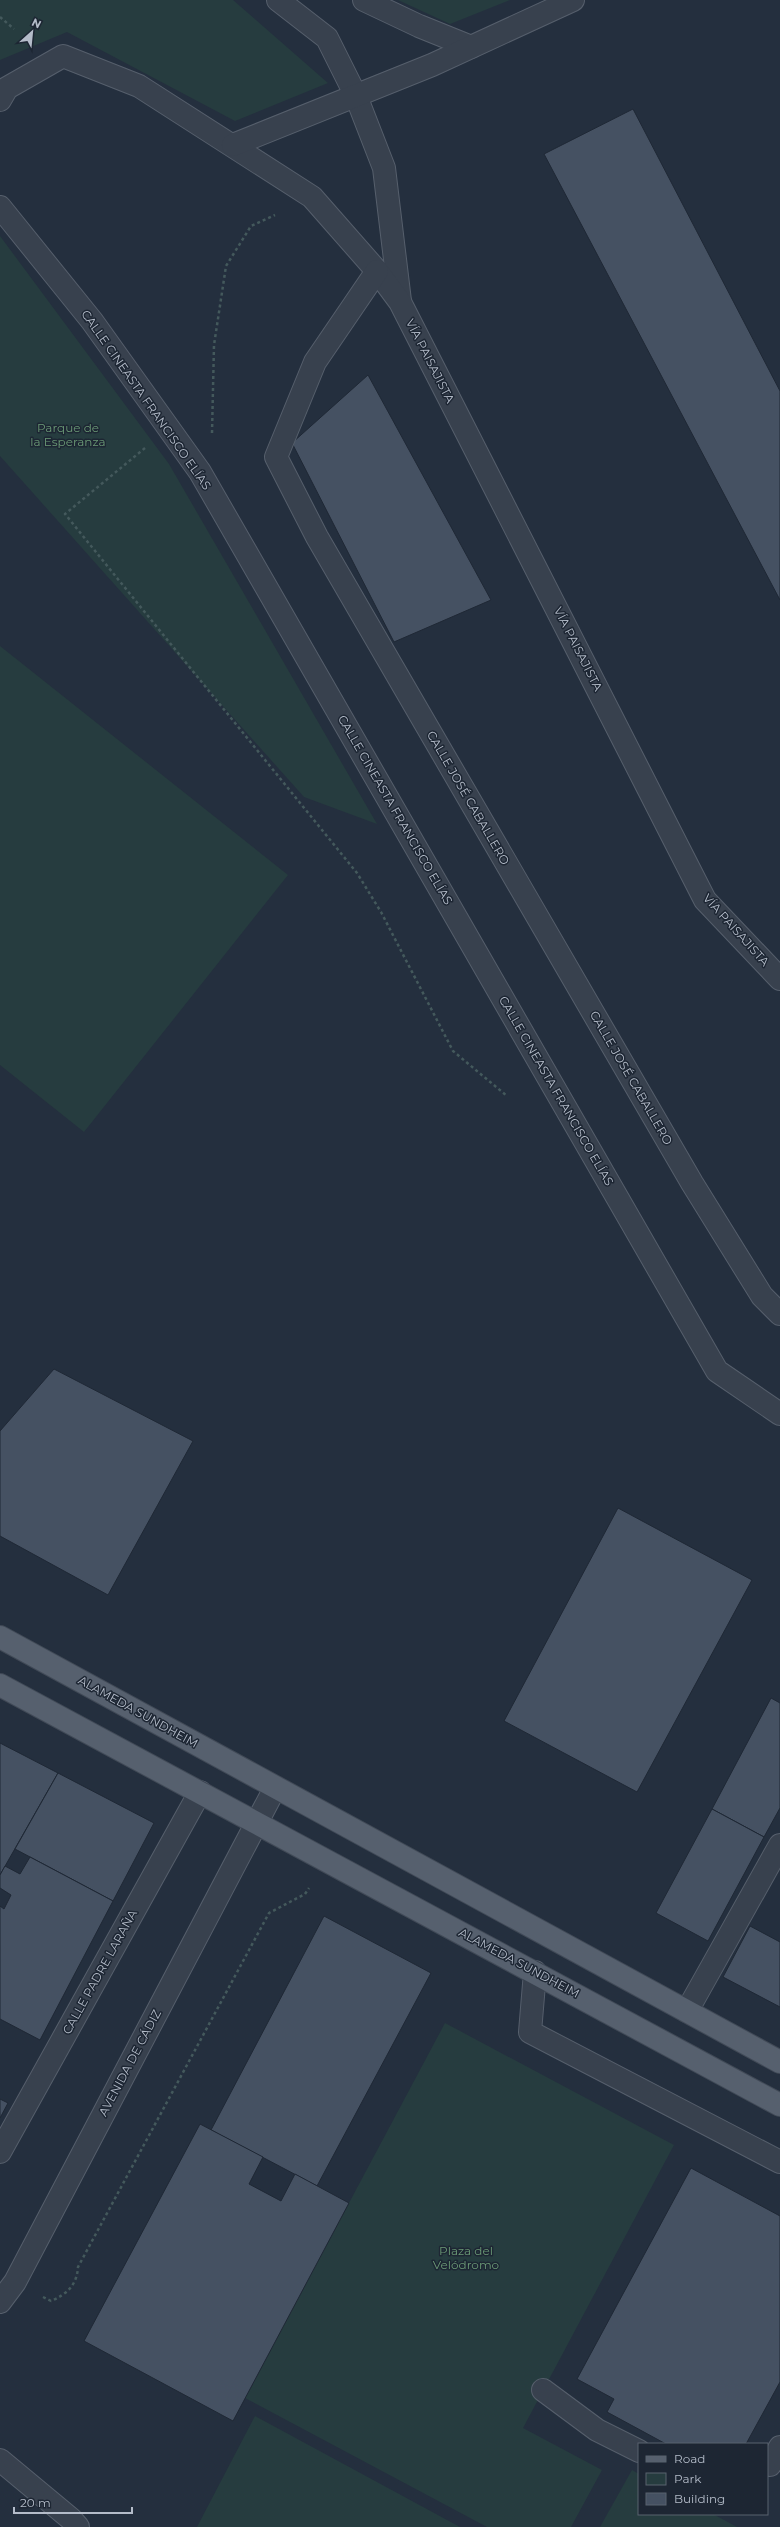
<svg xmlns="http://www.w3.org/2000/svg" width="780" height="2527" font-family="Montserrat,sans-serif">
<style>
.green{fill:#263c3f}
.building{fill:#455162;stroke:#1f2835}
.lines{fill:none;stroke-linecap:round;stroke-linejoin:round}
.minor-casing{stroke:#565f6c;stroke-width:24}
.major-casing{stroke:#414a57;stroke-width:24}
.path{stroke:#44595c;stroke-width:2.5;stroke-dasharray:3 3;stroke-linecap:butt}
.minor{stroke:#38414e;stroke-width:22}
.major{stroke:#56606e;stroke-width:22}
.labels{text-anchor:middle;stroke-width:3;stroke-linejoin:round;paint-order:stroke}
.street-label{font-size:12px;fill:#b4bcc9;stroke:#1d2633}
.park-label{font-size:12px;fill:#6b9a76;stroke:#1d2633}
</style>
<rect width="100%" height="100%" fill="#242f3e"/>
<g class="green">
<path d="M 0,0 L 233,0 L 328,83 L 235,121 L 67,32 L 0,60 Z"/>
<path d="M 398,0 L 510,0 L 450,24 Z"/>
<path d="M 0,236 L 169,464 L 377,824 L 304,797 L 0,456 Z"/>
<path d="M 0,646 L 288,875 L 84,1132 L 0,1065 Z"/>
<path d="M 445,2023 L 674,2145 L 523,2428 L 602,2470 L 571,2527 L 487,2527 L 245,2398 Z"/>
<path d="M 255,2416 L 460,2527 L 461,2527 L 197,2527 Z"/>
<path d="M 632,2470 L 639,2474 L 639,2514 L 713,2514 L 737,2527 L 600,2527 Z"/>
</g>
<g class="building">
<path d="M 633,109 L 780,391 L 780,600 L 544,154 Z"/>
<path d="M 368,375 L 491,600 L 394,642 L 292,443 Z"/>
<path d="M 54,1369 L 193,1441 L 108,1595 L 0,1536 L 0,1431 Z"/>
<path d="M 618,1508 L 752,1580 L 637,1792 L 504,1721 Z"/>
<path d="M 771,1698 L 780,1703 L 780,1808 L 764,1837 L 712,1809 Z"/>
<path d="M 0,1743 L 58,1773 L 0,1875 Z"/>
<path d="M 58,1773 L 154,1823 L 113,1901 L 15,1849 Z"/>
<path d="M 712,1809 L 764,1837 L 708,1941 L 656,1913 Z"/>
<path d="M 30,1857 L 113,1901 L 40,2040 L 0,2019 L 0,1906 L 4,1909 L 11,1895 L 0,1888 L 0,1875 L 5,1866 L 20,1874 Z"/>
<path d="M 324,1916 L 431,1973 L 317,2186 L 211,2130 Z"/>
<path d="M 750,1926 L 780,1942 L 780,2007 L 723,1977 Z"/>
<path d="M 0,2099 L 8,2103 L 0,2118 Z"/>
<path d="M 200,2124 L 263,2157 L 249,2184 L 281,2201 L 295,2174 L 349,2203 L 233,2421 L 84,2341 Z"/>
<path d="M 691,2168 L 780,2216 L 780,2382 L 746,2444 L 666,2444 L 607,2412 L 614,2399 L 577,2379 Z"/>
</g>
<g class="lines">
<g class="minor-casing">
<g id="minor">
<path d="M 278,0 L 327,38 L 356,96 L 384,168 L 400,301"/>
<path d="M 364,0 L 419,26 L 471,47"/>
<path d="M 0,100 L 7,88 L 63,56 L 139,86 L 312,197 L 377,271 L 400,302 L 705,900 L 780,979"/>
<path d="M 233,145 L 432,65 L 573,0"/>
<path d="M 0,207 L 92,321 L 200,472 L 717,1371 L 780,1414"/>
<path d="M 377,271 L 315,362 L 276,457 L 317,537 L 692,1183 L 762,1296 L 780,1314"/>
<path d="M 535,1972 L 530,2032 L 780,2162"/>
<path d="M 687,2011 L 780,1845"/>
<path d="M 0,2152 L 200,1792"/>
<path d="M 0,2302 L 15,2282 L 275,1788"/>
<path d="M 543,2390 L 597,2430 L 639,2451"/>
<path d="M 0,2460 L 71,2519 L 78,2527"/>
<path d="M 770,2465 L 780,2447"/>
</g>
</g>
<g class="major-casing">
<g id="major">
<path d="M 0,1637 L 780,2062"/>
<path d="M 0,1685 L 780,2105"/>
</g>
</g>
<g class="path">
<path d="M 0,17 L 14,29"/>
<path d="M 212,433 L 214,345 L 226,266 L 251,226 L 275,215"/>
<path d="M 145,448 L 65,514 L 357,873 L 381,912 L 453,1051 L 507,1096"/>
<path d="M 43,2297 L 51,2301 C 67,2294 77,2285 78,2267 L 269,1913 L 305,1894 L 309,1888"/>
</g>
<use href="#minor" class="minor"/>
<use href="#major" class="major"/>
</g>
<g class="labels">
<g class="street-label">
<text transform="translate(430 361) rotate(63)" y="4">VÍA PAISAJISTA</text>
<text transform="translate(146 400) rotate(55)" y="4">CALLE CINEASTA FRANCISCO ELÍAS</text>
<text transform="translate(578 649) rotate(63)" y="4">VÍA PAISAJISTA</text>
<text transform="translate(468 798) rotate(60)" y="4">CALLE JOSÉ CABALLERO</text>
<text transform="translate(395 810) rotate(60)" y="4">CALLE CINEASTA FRANCISCO ELÍAS</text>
<text transform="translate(736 930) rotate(48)" y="4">VÍA PAISAJISTA</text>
<text transform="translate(631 1078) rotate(60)" y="4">CALLE JOSÉ CABALLERO</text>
<text transform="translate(556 1091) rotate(60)" y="4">CALLE CINEASTA FRANCISCO ELÍAS</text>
<text transform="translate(138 1712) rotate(29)" y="4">ALAMEDA SUNDHEIM</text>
<text transform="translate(519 1963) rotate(28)" y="4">ALAMEDA SUNDHEIM</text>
<text transform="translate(100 1972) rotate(-61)" y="4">CALLE PADRE LARAÑA</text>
<text transform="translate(130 2063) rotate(-62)" y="4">AVENIDA DE CÁDIZ</text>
</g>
<g class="park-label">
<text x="68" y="432">Parque de<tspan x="68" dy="14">la Esperanza</tspan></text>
<text x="466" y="2255">Plaza del<tspan x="466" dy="14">Velódromo</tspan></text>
</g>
</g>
<rect x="638" y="2443" width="130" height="72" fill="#1d2633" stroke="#59626f"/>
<rect x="646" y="2456" width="20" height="6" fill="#56606e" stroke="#59626f"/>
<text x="674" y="2463" font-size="12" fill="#b4bcc9">Road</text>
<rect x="646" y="2473" width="20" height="12" fill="#263c3f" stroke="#59626f"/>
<text x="674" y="2483" font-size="12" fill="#b4bcc9">Park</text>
<rect x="646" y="2493" width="20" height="12" fill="#455162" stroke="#59626f"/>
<text x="674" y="2503" font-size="12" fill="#b4bcc9">Building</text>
<g transform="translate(32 32) rotate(27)" stroke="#1d2633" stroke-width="3" paint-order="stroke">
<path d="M0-3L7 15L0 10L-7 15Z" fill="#b4bcc9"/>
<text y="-6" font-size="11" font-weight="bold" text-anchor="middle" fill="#b4bcc9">N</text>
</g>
<path d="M14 2507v6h118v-6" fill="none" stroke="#b4bcc9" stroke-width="2"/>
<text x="20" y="2507" font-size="12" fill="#b4bcc9" stroke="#1d2633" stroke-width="3" paint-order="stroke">20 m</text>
</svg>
